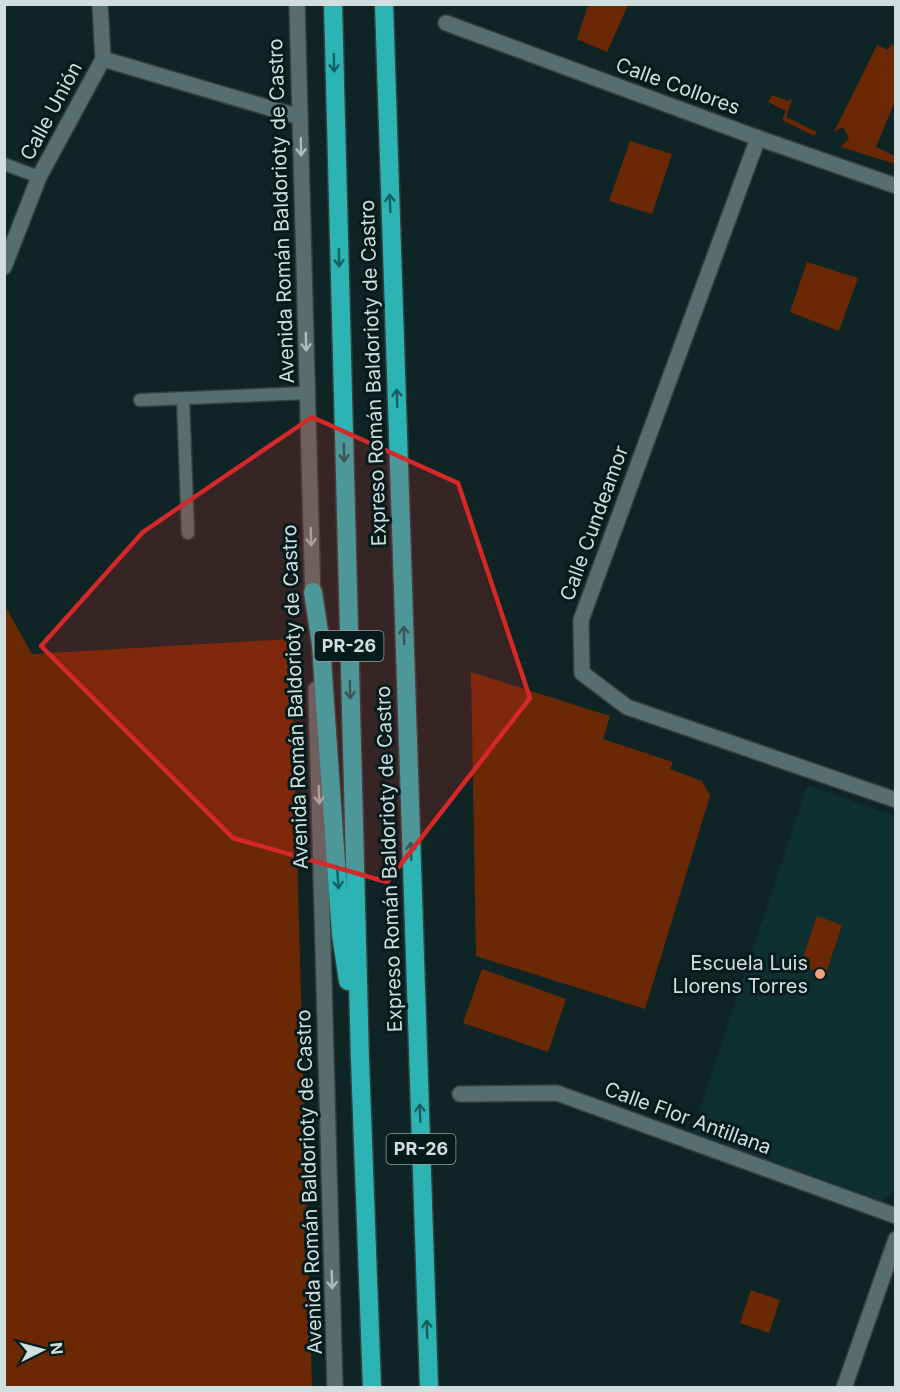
<svg xmlns="http://www.w3.org/2000/svg" width="900" height="1392" font-family="Inter,sans-serif">
<style>
.built{fill:#0e3030}
.green{fill:#6a2805}
.lines{fill:none;stroke-linecap:round;stroke-linejoin:round}
.lane-casing{stroke:#324040;stroke-width:15}
.street-casing{stroke:#324040;stroke-width:18}
.highway-casing{stroke:#324040;stroke-width:21}
.lane{stroke:#566f6e;stroke-width:12}
.street{stroke:#566f6e;stroke-width:15}
.highway{stroke:#2cb3b4;stroke-width:18}
.oneway{stroke:#175f60}
.oneway2{stroke:#acbdbc}
.marked{fill:#d62828;fill-opacity:0.2;stroke:#d62828;stroke-width:4.5;stroke-linejoin:round}
.poi-dot{fill:#f2a07f;stroke:#051b1c;stroke-width:2}
.labels{text-anchor:middle;stroke-width:6;stroke-linejoin:round;paint-order:stroke}
.shield{fill:#051b1c;stroke:#94a4a4;stroke-width:1.5}
.shield-label{font-size:18px;font-weight:bold;fill:#d1dede}
.street-label{font-size:20px;fill:#d1dede;stroke:#051b1c}
.poi-label{font-size:20px;fill:#d1dede;stroke:#051b1c;text-anchor:end}
</style>
<rect width="100%" height="100%" fill="#0f2525"/>
<path class="built" d="M 807,785 L 895,816 L 895,1191 L 883,1201 L 692,1132 Z"/>
<g class="green">
<path d="M 588,5 L 628,5 L 607,52 L 577,39 Z"/>
<path d="M 891,44 L 895,46 L 895,101 L 876,147 L 895,156 L 895,164 L 841,147 L 849,138 L 843,127 L 834,132 L 877,45 L 888,50 Z"/>
<path d="M 772,95 L 788,101 L 790,99 L 792,100 L 786,117 L 817,132 L 814,136 L 782,120 L 786,111 L 768,102 Z"/>
<path d="M 630,141 L 672,154 L 652,214 L 609,201 Z"/>
<path d="M 807,262 L 858,278 L 839,331 L 790,312 Z"/>
<path d="M 4,604 L 32,654 L 291,639 L 312,1387 L 5,1387 Z"/>
<path d="M 471,672 L 610,716 L 603,739 L 673,762 L 670,769 L 702,781 L 710,796 L 645,1009 L 476,956 Z"/>
<path d="M 817,916 L 842,925 L 826,974 L 800,966 Z"/>
<path d="M 482,969 L 566,999 L 548,1052 L 463,1023 Z"/>
<path d="M 751,1290 L 780,1300 L 769,1333 L 740,1323 Z"/>
</g>
<g class="lines">
<g class="lane-casing">
<g id="lane">
<path d="M 4,164 L 39,177"/>
<path d="M 183,399 L 188,533"/>
<path d="M 140,400 L 307,393"/>
</g>
</g>
<g class="street-casing">
<g id="street">
<path d="M 297,4 L 313,602"/>
<path d="M 446,23 L 758,138 L 896,186"/>
<path d="M 103,59 L 300,117"/>
<path d="M 758,138 L 581,620 L 582,673 L 627,707 L 896,800"/>
<path d="M 4,267 L 39,177 L 103,59 L 100,4"/>
<path d="M 316,689 L 335,1388"/>
<path d="M 460,1094 L 557,1093 L 896,1216"/>
<path d="M 844,1388 L 896,1239"/>
</g>
</g>
<g class="highway-casing">
<g id="highway">
<path d="M 333,4 L 360,1060 L 372,1388"/>
<path d="M 384,4 L 429,1388"/>
<path d="M 313,592 L 321,645 L 341,935 L 348,981"/>
</g>
</g>
<use href="#lane" class="lane"/>
<use href="#street" class="street"/>
<use href="#highway" class="highway"/>
</g>
<defs><path id="oneway-shaft" d="M-6 0H5M1.5-3L5.5 0L1.5 3" fill="none" stroke-width="1.6" stroke-linecap="round" stroke-linejoin="round" transform="scale(1.5)"/></defs>
<g class="oneway">
<use href="#oneway-shaft" transform="translate(334 63) rotate(89)"/>
<use href="#oneway-shaft" transform="translate(390 203) rotate(-92)"/>
<use href="#oneway-shaft" transform="translate(339 258) rotate(89)"/>
<use href="#oneway-shaft" transform="translate(397 398) rotate(-92)"/>
<use href="#oneway-shaft" transform="translate(344 453) rotate(89)"/>
<use href="#oneway-shaft" transform="translate(404 635) rotate(-92)"/>
<use href="#oneway-shaft" transform="translate(350 690) rotate(89)"/>
<use href="#oneway-shaft" transform="translate(411 851) rotate(-92)"/>
<use href="#oneway-shaft" transform="translate(338 880) rotate(86)"/>
<use href="#oneway-shaft" transform="translate(420 1113) rotate(-92)"/>
<use href="#oneway-shaft" transform="translate(427 1329) rotate(-92)"/>
</g>
<g class="oneway2">
<use href="#oneway-shaft" transform="translate(301 147) rotate(89)"/>
<use href="#oneway-shaft" transform="translate(306 342) rotate(89)"/>
<use href="#oneway-shaft" transform="translate(311 537) rotate(88)"/>
<use href="#oneway-shaft" transform="translate(319 795) rotate(88)"/>
<use href="#oneway-shaft" transform="translate(332 1280) rotate(88)"/>
</g>
<path class="marked" d="M 312,417 L 458,483 L 530,698 L 387,882 L 233,838 L 41,646 L 143,532 Z"/>
<circle class="poi-dot" cx="820" cy="974" r="6"/>
<g class="labels">
<g class="shield">
<rect x="314.5" y="631" width="69" height="30" rx="4.5"/>
<rect x="386.5" y="1134" width="69" height="30" rx="4.5"/>
</g>
<g class="shield-label">
<text x="349" y="652">PR-26</text>
<text x="421" y="1155">PR-26</text>
</g>
<g class="street-label">
<text transform="translate(678 86) rotate(20)" y="7">Calle Collores</text>
<text transform="translate(51 111) rotate(-62)" y="7">Calle Unión</text>
<text transform="translate(281 211) rotate(-92)" y="7">Avenida Román Baldorioty de Castro</text>
<text transform="translate(373 373) rotate(-92)" y="7">Expreso Román Baldorioty de Castro</text>
<text transform="translate(594 523) rotate(-70)" y="7">Calle Cundeamor</text>
<text transform="translate(295 697) rotate(-92)" y="7">Avenida Román Baldorioty de Castro</text>
<text transform="translate(389 859) rotate(-92)" y="7">Expreso Román Baldorioty de Castro</text>
<text transform="translate(688 1118) rotate(20)" y="7">Calle Flor Antillana</text>
<text transform="translate(309 1182) rotate(-92)" y="7">Avenida Román Baldorioty de Castro</text>
</g>
<g class="poi-label">
<text x="808" y="970">Escuela Luis<tspan x="808" dy="23">Llorens Torres</tspan></text>
</g>
</g>
<rect width="900" height="1392" fill="none" stroke="#d1dede" stroke-width="12"/>
<g transform="translate(42 1350) rotate(84)" stroke="#051b1c" stroke-width="4.5" paint-order="stroke">
<path d="M0-4.5L10 22L0 15L-10 22Z" fill="#d1dede"/>
<text y="-9" font-size="16" font-weight="bold" text-anchor="middle" fill="#d1dede">N</text>
</g>
</svg>
